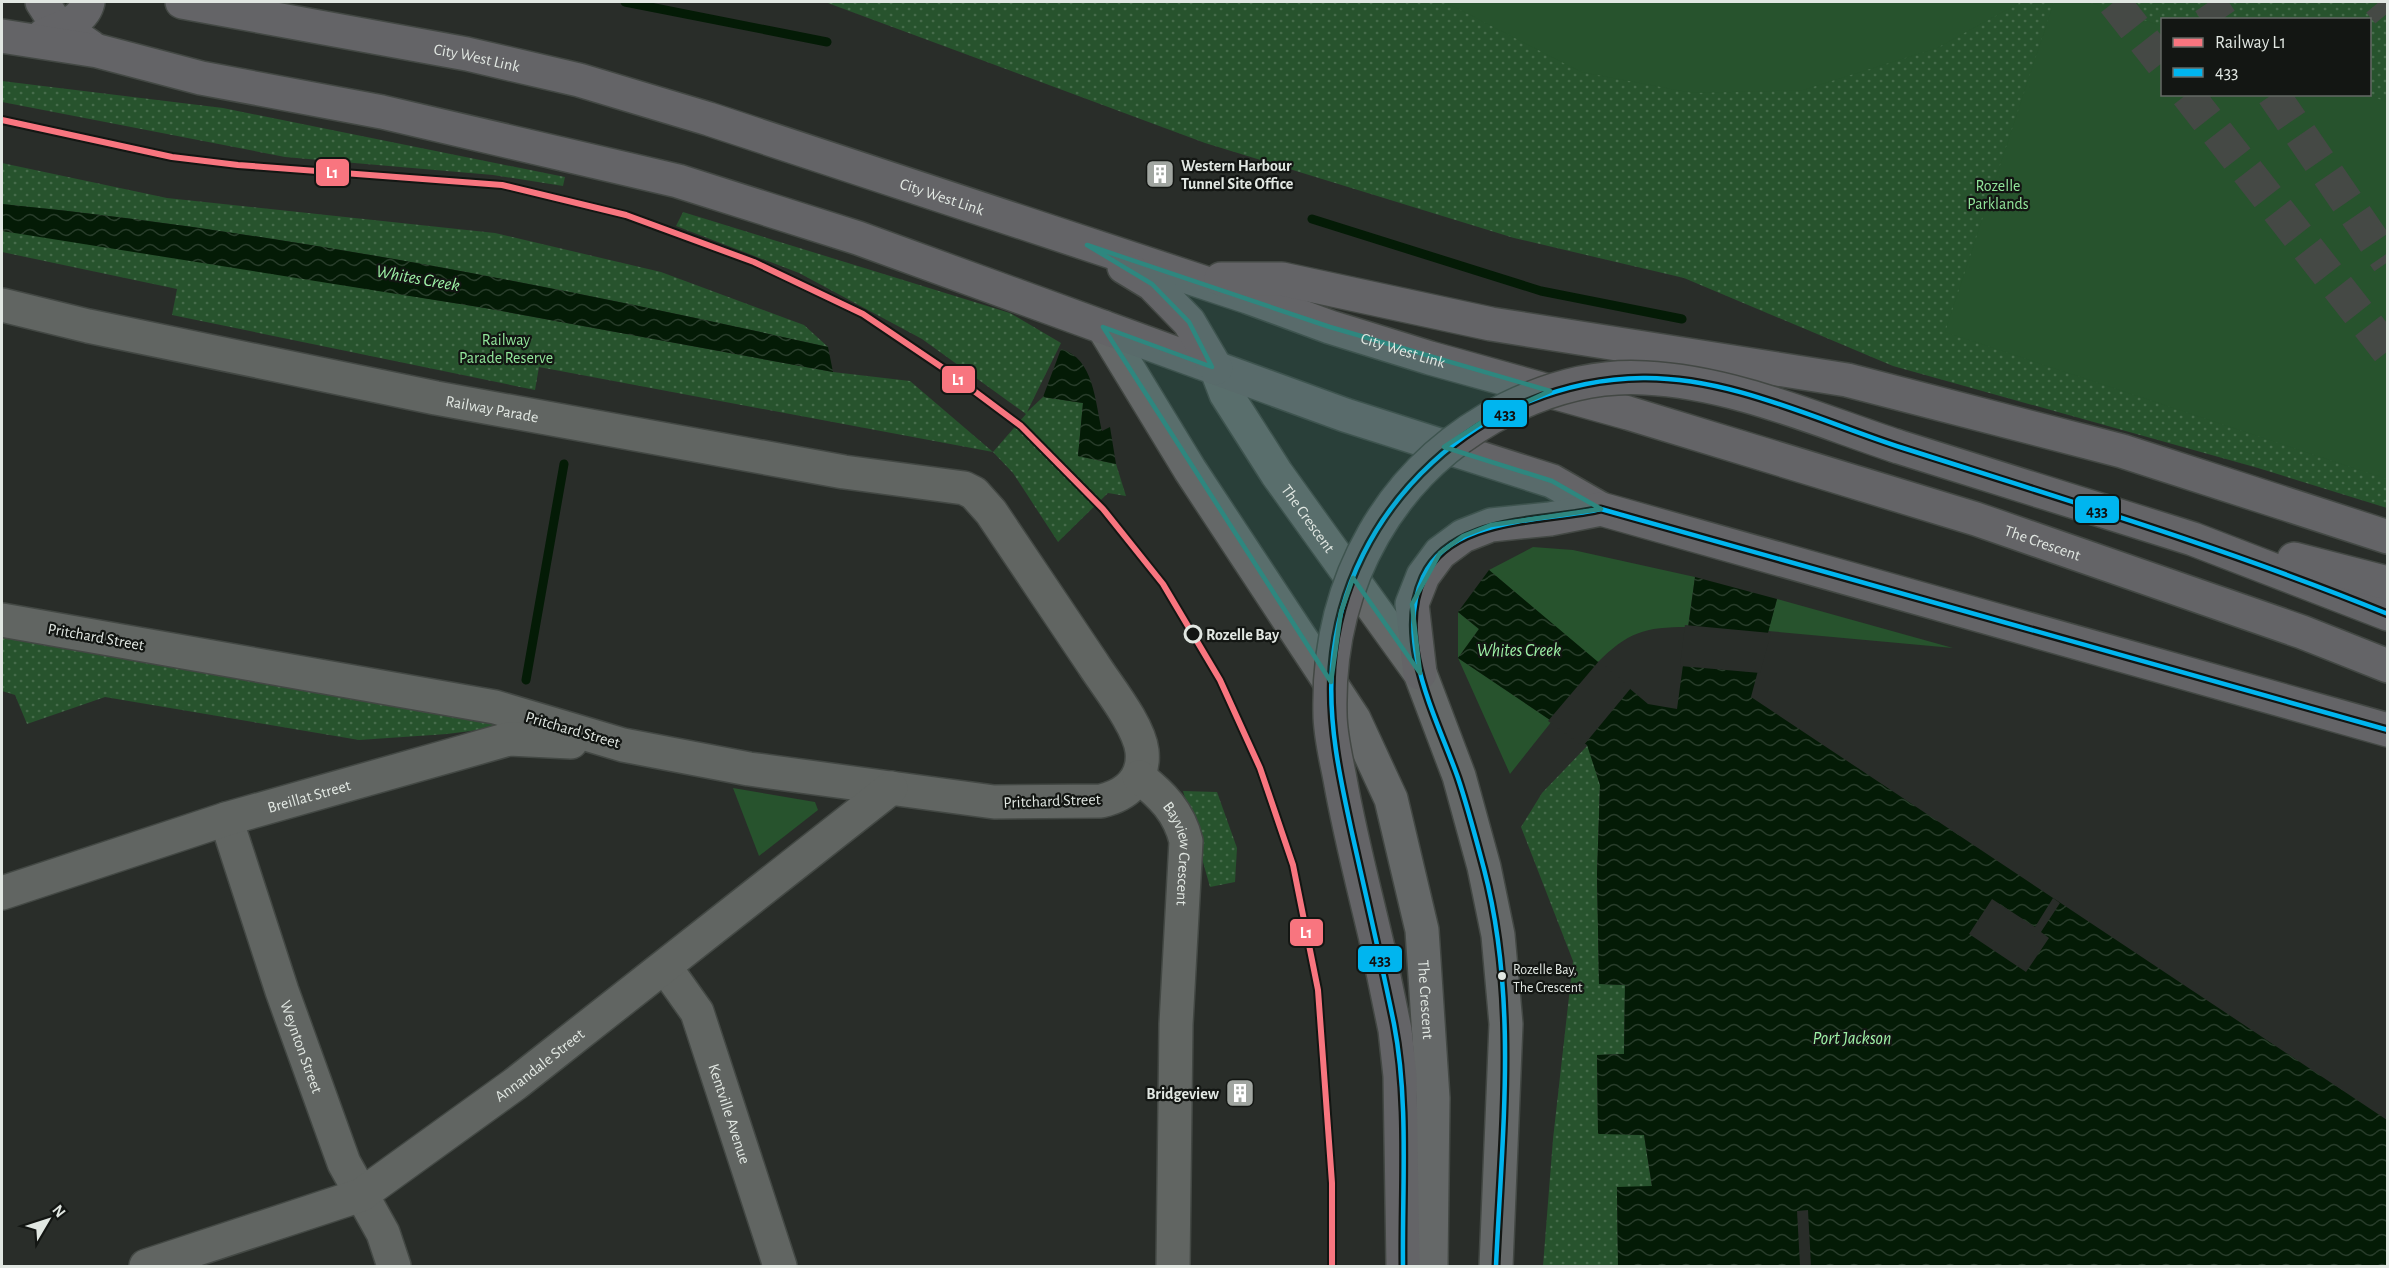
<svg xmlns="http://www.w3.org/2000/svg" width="2389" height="1268" font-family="'Alegreya Sans',sans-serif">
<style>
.grass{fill:url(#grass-dots);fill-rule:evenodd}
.garden{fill:#27532d}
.water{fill:url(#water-waves)}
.pier{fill:#292d29}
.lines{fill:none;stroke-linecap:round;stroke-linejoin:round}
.stream{stroke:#041b06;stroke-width:9}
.highway-tunnel{stroke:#454945;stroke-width:33;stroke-dasharray:33 16;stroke-linecap:butt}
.street-casing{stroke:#434844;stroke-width:36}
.primary-casing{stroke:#434844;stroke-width:36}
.highway-casing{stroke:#434844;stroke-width:36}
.street{stroke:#616562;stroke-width:33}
.primary{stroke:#656868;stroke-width:33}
.highway{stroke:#646467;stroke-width:33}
.highway-bridge-casing{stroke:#434844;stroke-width:36;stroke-linecap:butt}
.highway-bridge{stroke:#646467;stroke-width:33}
.bus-1-casing{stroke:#131613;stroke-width:9}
.bus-1{stroke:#00b5ef;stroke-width:4.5}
.rail-1-casing{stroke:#131613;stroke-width:10}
.rail-1{stroke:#f8757f;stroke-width:6}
.marked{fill:#2e877f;fill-opacity:0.2;stroke:#2e877f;stroke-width:4.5;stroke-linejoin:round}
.stop-dot{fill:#131613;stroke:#e1e7e2;stroke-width:3}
.bus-dot{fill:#e1e7e2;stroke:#131613;stroke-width:2}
.labels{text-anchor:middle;stroke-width:4.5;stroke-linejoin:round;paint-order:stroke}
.bus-label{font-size:14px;fill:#e1e7e2;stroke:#131613;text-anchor:start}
.street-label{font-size:16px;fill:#e1e7e2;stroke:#131613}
.poi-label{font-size:16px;font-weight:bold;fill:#e1e7e2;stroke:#131613;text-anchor:start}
.park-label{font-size:16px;fill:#92e69b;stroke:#131613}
.stop-label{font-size:16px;font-weight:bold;fill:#e1e7e2;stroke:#131613;text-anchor:start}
.water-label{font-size:18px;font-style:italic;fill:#9ef3a7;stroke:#131613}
.line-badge{stroke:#131613;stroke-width:2}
.badge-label{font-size:16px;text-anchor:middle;font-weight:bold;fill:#fff}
.pale-badge-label{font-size:16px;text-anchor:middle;font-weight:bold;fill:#111}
</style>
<defs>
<pattern id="grass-dots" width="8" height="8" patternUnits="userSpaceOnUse" patternTransform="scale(1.5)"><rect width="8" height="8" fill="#27532d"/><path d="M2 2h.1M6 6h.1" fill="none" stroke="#466c4b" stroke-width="1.8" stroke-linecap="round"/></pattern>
<pattern id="water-waves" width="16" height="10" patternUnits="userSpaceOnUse" patternTransform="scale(1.5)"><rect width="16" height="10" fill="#041b06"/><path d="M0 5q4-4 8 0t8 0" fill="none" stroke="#283c2a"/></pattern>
</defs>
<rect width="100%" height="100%" fill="#292d29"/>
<g class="grass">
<path d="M 825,2 L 2387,2 L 2387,508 L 2258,468 L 1893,366 L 1684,278 L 1514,238 L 1205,143 ZM 2162,20 L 2370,20 L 2370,94 L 2162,94 Z"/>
<path d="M 2,81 L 223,108 L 565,177 L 563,186 L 493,175 L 285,157 L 2,102 Z"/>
<path d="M 2,163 L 167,198 L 495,233 L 661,272 L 804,325 L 828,347 C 555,286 280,232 2,204 Z"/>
<path d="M 683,212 L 1010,313 L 1061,343 L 1027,412 L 1043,397 L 1083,403 L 1078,456 L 1116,464 L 1126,496 L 1108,493 L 1058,542 L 1013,473 L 993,452 L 539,367 L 535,390 L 172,315 L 177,289 L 2,252 L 2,231 L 50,237 L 485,308 L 833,372 L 910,381 L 993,452 L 1026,414 L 922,339 L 799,273 L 676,226 Z"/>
<path d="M 2,635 L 518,725 L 447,734 L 359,740 L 105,697 L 27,724 L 15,695 L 2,691 Z"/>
<path d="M 1588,745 L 1600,785 L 1597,875 L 1599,984 L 1625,985 L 1624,1054 L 1597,1055 L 1598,1133 L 1644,1135 L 1652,1187 L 1617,1188 L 1618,1266 L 1543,1266 L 1553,1139 L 1573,961 L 1521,827 L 1542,793 Z"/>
<path d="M 1183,791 L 1217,792 L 1237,848 L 1235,882 L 1210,887 Z"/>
</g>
<g class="garden">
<path d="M 1445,2 L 2021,2 L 1937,48 L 1803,90 L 1693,93 L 1581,72 Z"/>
<path d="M 2054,2 L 2088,2 L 2162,26 L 2162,94 L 2366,94 L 2387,102 L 2387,479 L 1945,332 Z"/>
<path d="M 1533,547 L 1573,550 L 1695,577 L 1688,627 C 1644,627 1628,632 1597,663 L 1489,570 Z"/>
<path d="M 1777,599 L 1953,648 L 1768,631 Z"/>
<path d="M 1458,612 L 1479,629 L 1458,658 L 1552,721 L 1510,774 L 1458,658 Z"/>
<path d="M 733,788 L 815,802 L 818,810 L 759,856 Z"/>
</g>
<g class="water">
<path d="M 2,204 C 280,232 555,286 828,347 L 833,372 L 485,308 L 2,231 Z"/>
<path d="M 1061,349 C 1094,358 1095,402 1102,431 L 1110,427 L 1116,464 L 1078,456 L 1083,403 L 1043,397 Z"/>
<path d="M 1489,570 L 1648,704 L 1677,709 L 1695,577 L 1777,599 L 1751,697 L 2387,1120 L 2387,1266 L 1618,1266 L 1617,1187 L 1652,1186 L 1644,1135 L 1598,1134 L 1597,1055 L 1624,1054 L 1625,985 L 1599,984 L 1597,875 L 1600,785 L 1587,745 L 1458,658 L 1479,629 L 1458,612 Z"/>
</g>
<g class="pier">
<path d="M 1685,625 L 1771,633 L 1760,673 L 1680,666 Z"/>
<path d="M 1599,661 L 1631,688 L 1583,746 L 1548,721 Z"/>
<path d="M 2053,898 L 2060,903 L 2041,932 L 2049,938 L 2026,972 L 1969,934 L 1992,899 L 2035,927 Z"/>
<path d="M 1808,1210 L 1811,1266 L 1800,1266 L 1797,1211 Z"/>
</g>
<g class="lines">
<g class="stream">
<path d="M 625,2 L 827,42"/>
<path d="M 1312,219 L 1541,291 L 1682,319"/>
<path d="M 526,680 L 564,464"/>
</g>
<g class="highway-tunnel">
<path d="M 2114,2 L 2162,63"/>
<path d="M 2209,2 L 2221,20"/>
<path d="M 2379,2 L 2388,13"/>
<path d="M 2187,94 L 2388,351"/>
<path d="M 2273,94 L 2388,262"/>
</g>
<g class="street-casing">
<g id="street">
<path id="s1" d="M 2,305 L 88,326 L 436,398 L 844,472 L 964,488 L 974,493 L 991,512 C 1025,563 1059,613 1093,664 C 1107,686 1139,725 1142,751 C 1145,779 1127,795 1101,801 L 994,802 L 749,769 L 623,745 L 495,707 L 2,620"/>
<path id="s2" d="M 1139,777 C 1162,795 1179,812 1186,841 L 1176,1024 L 1173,1266"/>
<path id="s3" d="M 226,819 L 282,991 L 344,1163 L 383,1233 L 394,1266"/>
<path id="s4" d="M 2,893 L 226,819 L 509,739 L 571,742"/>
<path id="s5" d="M 665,967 L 697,1012 L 780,1266"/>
<path id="s6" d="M 146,1266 L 361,1195 L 515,1084 L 891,788"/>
</g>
</g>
<g class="primary-casing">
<g id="primary">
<path id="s7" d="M 1103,327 L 1190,470 L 1354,719 L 1391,799 L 1422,930 L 1433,1098 L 1431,1266"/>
<path id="s8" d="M 1216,368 L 1226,394 L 1277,474 L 1420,673 L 1459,776 L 1484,867 L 1498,935 L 1506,1024 L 1496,1266"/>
</g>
</g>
<g class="highway-casing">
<g id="highway">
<path d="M 42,2 L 55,22 L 91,47"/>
<path id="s9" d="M 182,2 L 467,54 L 579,80 L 709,119 L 1248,297 L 1330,327 L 1430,358 L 1628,413 L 1976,519 L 2302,632 L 2388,666"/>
<path d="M 44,35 C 60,28 84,21 88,2"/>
<path d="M 2,36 L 98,51 L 201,78 L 382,112 L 678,181 L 858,238 L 1345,415 L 1552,481 L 1601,509 L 2388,730"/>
<path d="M 1124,267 L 1152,284 L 1189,322 L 1216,368"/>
<path d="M 1221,279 L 1282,279 L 1491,324 L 1847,380 L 2122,451 L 2388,537"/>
<path d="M 1896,446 L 2193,539 L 2388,614"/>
<path d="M 2294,559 L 2388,583"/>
<path d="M 1420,673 L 1412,604 L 1423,576 L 1440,553 L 1463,536 L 1491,525 L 1550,519 L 1601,509"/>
<path d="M 1378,948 L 1395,1030 L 1400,1076 L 1403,1266"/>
</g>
</g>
<use href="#street" class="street"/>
<use href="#primary" class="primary"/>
<use href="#highway" class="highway"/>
<g class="highway-bridge-casing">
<path id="highway-bridge" d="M 1378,948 C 1365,892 1350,836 1340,779 C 1336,758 1330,735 1330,713 C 1327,583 1390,468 1507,409 C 1550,388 1597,375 1645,378 C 1731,382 1815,419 1896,446"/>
</g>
<use href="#highway-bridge" class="highway-bridge"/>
<g class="bus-1-casing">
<g id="bus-1">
<path d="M 1403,1266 C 1402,1188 1409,1101 1394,1024 C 1381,960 1366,896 1352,833 C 1340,778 1328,724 1332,667 C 1344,506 1483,380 1643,378 C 1732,377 1819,421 1903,448 C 2066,500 2229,549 2388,614"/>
<path d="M 1496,1266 C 1502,1134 1518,999 1484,869 C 1476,839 1468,808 1458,778 C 1437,718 1394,641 1423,577 C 1451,516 1544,522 1601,509 L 2388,730"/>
</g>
</g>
<use href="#bus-1" class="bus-1"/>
<g class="rail-1-casing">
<path id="rail-1" d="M 2,120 L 172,157 L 238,165 L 502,185 L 626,215 L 754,262 L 863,314 L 946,370 L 1021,426 L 1103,509 L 1163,584 L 1220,680 L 1260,768 L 1293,865 L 1318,990 L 1332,1183 L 1332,1266"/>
</g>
<use href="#rail-1" class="rail-1"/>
</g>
<path class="marked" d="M 1087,245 L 1330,327 L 1550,391 L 1482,422 L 1444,447 L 1552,481 L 1601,509 L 1491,525 L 1463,536 L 1440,553 L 1412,604 L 1420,673 L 1353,578 L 1341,612 L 1331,682 L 1103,327 L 1212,367 L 1189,322 L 1152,284 Z"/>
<defs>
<g id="building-square" transform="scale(1.5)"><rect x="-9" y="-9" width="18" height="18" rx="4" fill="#a1a6a1" stroke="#131613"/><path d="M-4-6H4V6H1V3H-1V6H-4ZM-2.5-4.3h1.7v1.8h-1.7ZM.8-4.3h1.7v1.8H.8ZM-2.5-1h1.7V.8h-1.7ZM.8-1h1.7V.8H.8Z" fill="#fff"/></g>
</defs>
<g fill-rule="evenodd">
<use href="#building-square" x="1160" y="174"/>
<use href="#building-square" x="1240" y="1093"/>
</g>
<circle class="stop-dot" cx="1193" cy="634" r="8"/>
<circle class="bus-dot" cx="1502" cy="976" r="5"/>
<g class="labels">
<g class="bus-label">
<text x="1513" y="974">Rozelle Bay,<tspan x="1513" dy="18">The Crescent</tspan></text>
</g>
<g class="street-label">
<text dy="6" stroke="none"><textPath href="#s9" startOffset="300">City West Link</textPath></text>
<text dy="6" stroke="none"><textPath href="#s9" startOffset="786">City West Link</textPath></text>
<text dy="6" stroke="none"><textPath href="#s9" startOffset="1272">City West Link</textPath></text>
<text dy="6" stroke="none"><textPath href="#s1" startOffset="501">Railway Parade</textPath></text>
<text dy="6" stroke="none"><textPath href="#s8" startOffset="177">The Crescent</textPath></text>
<text dy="6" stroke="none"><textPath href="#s9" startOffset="1940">The Crescent</textPath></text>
<text transform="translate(96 636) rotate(10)" y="6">Pritchard Street</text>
<text transform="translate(573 729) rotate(16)" y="6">Pritchard Street</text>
<text dy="6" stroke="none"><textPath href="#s4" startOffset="322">Breillat Street</textPath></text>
<text transform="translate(1052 800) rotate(-2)" y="6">Pritchard Street</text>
<text dy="6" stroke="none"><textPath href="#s2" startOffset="92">Bayview Crescent</textPath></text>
<text dy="6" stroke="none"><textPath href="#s7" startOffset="758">The Crescent</textPath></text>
<text dy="6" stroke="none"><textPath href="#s3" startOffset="240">Weynton Street</textPath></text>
<text dy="6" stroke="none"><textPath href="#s6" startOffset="447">Annandale Street</textPath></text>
<text dy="6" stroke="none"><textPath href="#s5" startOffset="162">Kentville Avenue</textPath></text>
</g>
<g class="poi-label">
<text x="1181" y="171">Western Harbour<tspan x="1181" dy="18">Tunnel Site Office</tspan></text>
<text x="1219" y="1099" text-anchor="end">Bridgeview</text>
</g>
<g class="park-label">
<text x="1998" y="191">Rozelle<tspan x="1998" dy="18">Parklands</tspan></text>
<text x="506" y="345">Railway<tspan x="506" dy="18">Parade Reserve</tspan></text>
</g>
<g class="stop-label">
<text x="1206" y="640">Rozelle Bay</text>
</g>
<g class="water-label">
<text transform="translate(418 278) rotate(10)" y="6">Whites Creek</text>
<text x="1519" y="656">Whites Creek</text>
<text x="1852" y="1044">Port Jackson</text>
</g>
</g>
<g class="line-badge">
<rect x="315" y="158" width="35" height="29" rx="6" fill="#f8757f"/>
<rect x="941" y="365" width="35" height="29" rx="6" fill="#f8757f"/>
<rect x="1482" y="399" width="46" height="29" rx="6" fill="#00b5ef"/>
<rect x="2074" y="495" width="46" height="29" rx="6" fill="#00b5ef"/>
<rect x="1289" y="918" width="35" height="29" rx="6" fill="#f8757f"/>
<rect x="1357" y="945" width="46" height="28" rx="6" fill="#00b5ef"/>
</g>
<g class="badge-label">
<text x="332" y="178">L1</text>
<text x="958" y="385">L1</text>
<text x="1306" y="938">L1</text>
</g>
<g class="pale-badge-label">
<text x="1505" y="419">433</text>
<text x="2097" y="516">433</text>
<text x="1380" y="965">433</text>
</g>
<rect width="2389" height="1268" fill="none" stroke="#e1e7e2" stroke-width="6"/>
<rect x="2161" y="18" width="210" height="78" fill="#131613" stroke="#656a66" stroke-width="1.5"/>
<rect x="2173" y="38" width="30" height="9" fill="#f8757f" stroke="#656a66" stroke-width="1.5"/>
<text x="2215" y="48" font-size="18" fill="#e1e7e2">Railway L1</text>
<rect x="2173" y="68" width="30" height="9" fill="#00b5ef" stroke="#656a66" stroke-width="1.5"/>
<text x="2215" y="78" font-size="18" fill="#e1e7e2">433</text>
<g transform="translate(48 1220) rotate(51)" stroke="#131613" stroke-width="4.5" paint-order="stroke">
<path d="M0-4.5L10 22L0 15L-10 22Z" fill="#e1e7e2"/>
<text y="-9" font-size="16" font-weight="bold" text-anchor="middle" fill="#e1e7e2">N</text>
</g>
</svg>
